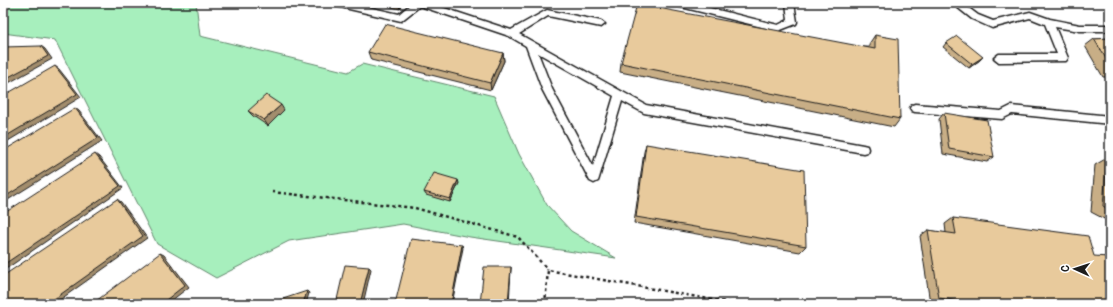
<svg xmlns="http://www.w3.org/2000/svg" width="1113" height="307" font-family="Pangolin,sans-serif">
<style>
.green{fill:#a7efbd;stroke:#62866c}
.lines{fill:none;stroke-linecap:round;stroke-linejoin:round}
.service-casing{stroke:#1c1c1c;stroke-width:3}
.path{stroke:#1c1c1c;stroke-width:2.5;stroke-dasharray:3 3;stroke-linecap:butt}
.service{fill:#fff;fill-rule:evenodd}
.wall{fill:#c8ae86;stroke:#1c1c1c}
.shaded-wall{fill:#a28d6d;stroke:#1c1c1c}
.building{fill:#e8ca9c;stroke:#1c1c1c}
</style>
<rect width="100%" height="100%" fill="#fff"/>
<filter id="ink" filterUnits="userSpaceOnUse"><feTurbulence type="fractalNoise" baseFrequency=".025" numOctaves="2"/><feDisplacementMap in="SourceGraphic" scale="8" xChannelSelector="R" yChannelSelector="G"/><feConvolveMatrix kernelMatrix="1 2 1 2 8 2 1 2 1" color-interpolation-filters="sRGB"/></filter>
<g filter="url(#ink)">
<path class="green" d="M 3,3 L 196,3 L 200,36 L 348,72 L 362,64 L 494,96 L 519,154 L 547,205 L 571,231 L 616,258 L 470,237 L 403,224 L 289,241 L 216,278 L 157,244 L 55,40 L 3,33 Z"/>
<g class="lines">
<g class="service-casing">
<g id="service">
<path d="M 332,3 L 350,3 L 399,14 L 412,3 L 429,3 L 511,30 L 547,10 L 601,21 L 605,24 L 601,27 L 548,16 L 519,34 L 646,105 L 863,145 L 867,146 L 868,149 L 867,152 L 863,153 L 644,113 L 622,101 L 599,178 L 598,181 L 594,183 L 590,181 L 542,89 L 526,46 L 509,36 L 420,6 L 401,21 L 336,6 ZM 538,53 L 614,96 L 593,166 L 552,89 Z"/>
<path d="M 673,3 L 690,3 L 778,25 L 788,20 L 786,3 L 794,3 L 797,22 L 796,24 L 778,31 L 677,6 Z"/>
<path d="M 952,3 L 962,3 L 978,15 L 993,21 L 1030,12 L 1050,19 L 1080,25 L 1110,25 L 1110,31 L 1080,31 L 1055,27 L 1068,58 L 1066,61 L 999,62 L 994,58 L 999,54 L 1057,54 L 1045,24 L 1030,18 L 992,28 L 972,19 Z"/>
<path d="M 915,104 L 1001,111 L 1011,106 L 1110,116 L 1110,124 L 1012,114 L 1002,119 L 915,112 L 912,111 L 910,108 L 912,105 Z"/>
</g>
</g>
<g class="path">
<path d="M 272,192 L 415,208 L 518,237 L 548,270"/>
<path d="M 545,304 L 548,270 L 736,304"/>
</g>
<use href="#service" class="service"/>
</g>
<g class="wall">
<path d="M 375,3 L 403,3 L 400,9 Z"/>
<path d="M 985,3 L 995,3 L 990,6 Z"/>
<path d="M 875,35 L 900,119 L 894,127 L 620,72 L 621,63 L 869,47 L 869,44 Z"/>
<path d="M 1110,38 L 1110,77 L 1103,77 L 1085,46 L 1094,39 Z"/>
<path d="M 946,43 L 983,57 L 980,60 L 969,68 L 943,47 Z"/>
<path d="M 368,52 L 503,53 L 504,61 L 491,90 L 371,60 Z"/>
<path d="M 284,110 L 268,126 L 253,116 L 248,111 Z"/>
<path d="M 944,113 L 994,157 L 987,162 L 943,154 L 939,119 Z"/>
<path d="M 646,144 L 806,246 L 800,252 L 634,223 L 644,152 Z"/>
<path d="M 1107,158 L 1110,159 L 1110,222 L 1091,212 L 1095,165 Z"/>
<path d="M 459,183 L 450,202 L 426,195 L 424,192 Z"/>
<path d="M 953,218 L 1110,304 L 939,304 L 930,303 L 920,236 L 928,230 L 946,233 L 945,224 Z"/>
</g>
<g class="shaded-wall">
<path d="M 398,3 L 403,3 L 400,9 Z"/>
<path d="M 41,46 L 45,49 L 52,59 L 3,86 L 3,80 Z"/>
<path d="M 503,53 L 504,61 L 491,90 L 490,83 Z"/>
<path d="M 983,57 L 980,60 L 969,68 L 972,64 Z"/>
<path d="M 55,66 L 59,69 L 81,97 L 3,144 L 3,138 Z"/>
<path d="M 281,105 L 284,110 L 268,126 L 264,120 Z"/>
<path d="M 75,108 L 79,111 L 102,141 L 3,203 L 3,198 Z"/>
<path d="M 95,154 L 99,157 L 123,188 L 3,271 L 3,265 Z"/>
<path d="M 458,180 L 459,183 L 450,202 L 450,199 Z"/>
<path d="M 117,199 L 121,202 L 147,238 L 54,304 L 47,304 Z"/>
<path d="M 462,245 L 463,248 L 452,304 L 451,304 Z"/>
<path d="M 160,253 L 164,255 L 189,287 L 167,304 L 161,304 Z"/>
<path d="M 369,267 L 371,269 L 363,304 L 360,304 Z"/>
<path d="M 511,267 L 511,269 L 509,304 L 508,304 Z"/>
<path d="M 307,291 L 309,293 L 306,304 L 303,304 Z"/>
</g>
<g class="building">
<path d="M 637,4 L 875,49 L 875,35 L 898,39 L 900,119 L 621,63 Z"/>
<path d="M 385,24 L 503,53 L 490,83 L 368,52 Z"/>
<path d="M 957,36 L 983,57 L 972,64 L 946,43 Z"/>
<path d="M 1110,38 L 1110,65 L 1094,39 Z"/>
<path d="M 41,46 L 48,56 L 3,80 L 3,47 Z"/>
<path d="M 55,66 L 77,94 L 3,138 L 3,96 Z"/>
<path d="M 266,95 L 281,105 L 264,120 L 248,111 Z"/>
<path d="M 75,108 L 98,138 L 3,198 L 3,151 Z"/>
<path d="M 944,113 L 987,120 L 994,157 L 949,149 Z"/>
<path d="M 646,144 L 804,170 L 806,246 L 636,217 Z"/>
<path d="M 95,154 L 120,186 L 3,265 L 3,214 Z"/>
<path d="M 1107,158 L 1110,159 L 1110,210 L 1103,206 Z"/>
<path d="M 434,173 L 458,180 L 450,199 L 424,192 Z"/>
<path d="M 117,199 L 143,236 L 47,304 L 3,304 L 3,276 Z"/>
<path d="M 953,218 L 1088,236 L 1094,256 L 1108,257 L 1110,263 L 1110,304 L 982,304 L 939,298 L 928,230 L 956,234 Z"/>
<path d="M 411,239 L 462,245 L 451,304 L 395,304 Z"/>
<path d="M 160,253 L 185,285 L 161,304 L 92,304 Z"/>
<path d="M 345,265 L 369,267 L 360,304 L 336,304 Z"/>
<path d="M 484,267 L 511,267 L 508,304 L 480,304 Z"/>
<path d="M 307,291 L 303,304 L 268,304 Z"/>
</g>
</g>
<rect width="1113" height="307" fill="none" stroke="#fff" stroke-width="16"/>
<rect x="8" y="8" width="1097" height="291" fill="none" stroke="#1c1c1c" stroke-width="1.5" filter="url(#ink)"/>
<g transform="translate(1075 269) rotate(273)" stroke="#ffffff" stroke-width="3" paint-order="stroke">
<path d="M0-3L7 15L0 10L-7 15Z" fill="#1c1c1c"/>
<text y="-6" font-size="11" font-weight="bold" text-anchor="middle" fill="#1c1c1c">С</text>
</g>
</svg>
